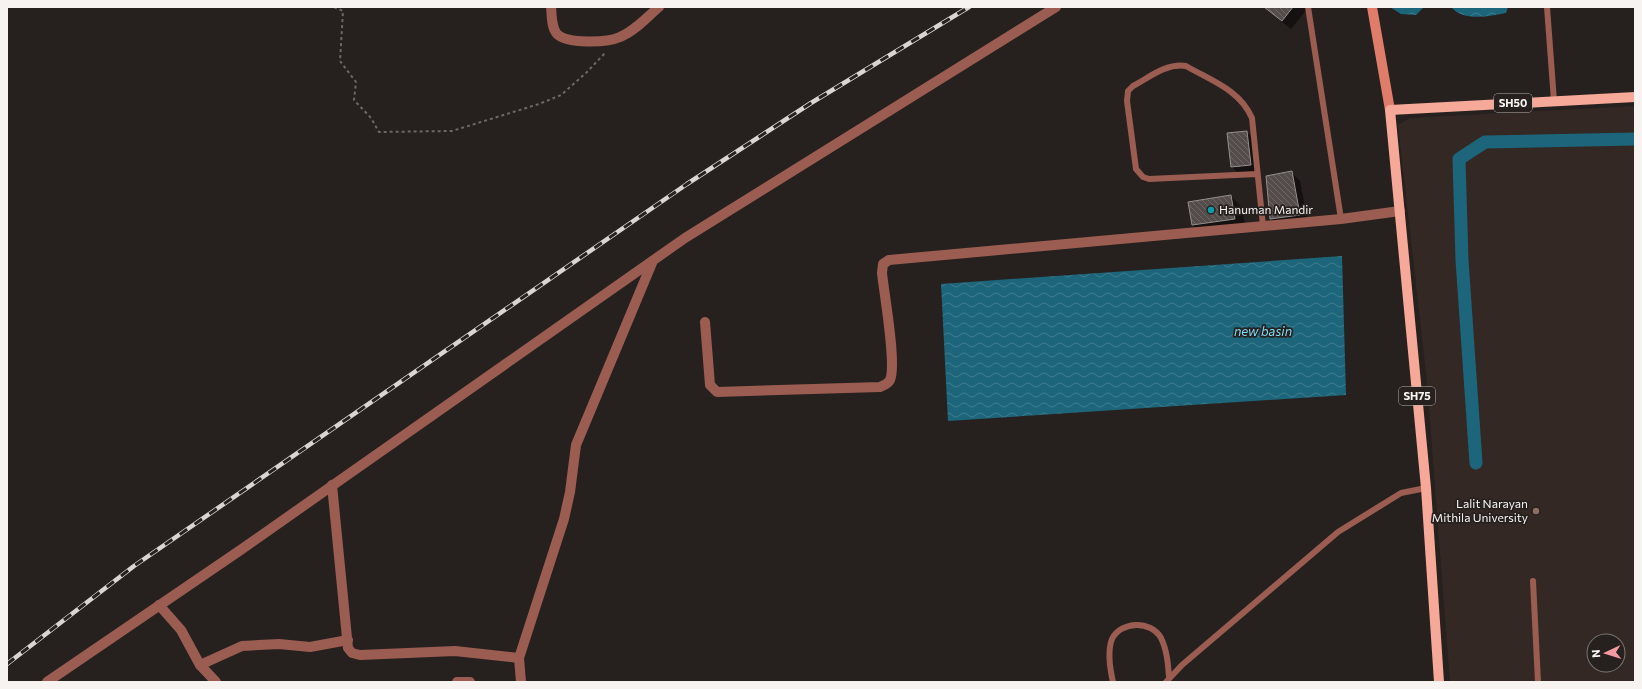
<svg xmlns="http://www.w3.org/2000/svg" width="1642" height="689" font-family="Commissioner,sans-serif">
<style>
.built{fill:#342824;fill-rule:evenodd}
.water{fill:url(#water-waves)}
.shadow{fill:#0007}
.lines{fill:none;stroke-linecap:round;stroke-linejoin:round}
.canal{stroke:#1c657a;stroke-width:13}
.building{fill:url(#building-back-hatch);stroke:#968f8d}
.path{stroke:#6d6865;stroke-width:2;stroke-dasharray:3 3;stroke-linecap:butt}
.service{stroke:#9b5c51;stroke-width:6}
.minor{stroke:#9b5c51;stroke-width:10}
.secondary{stroke:#e07c6a;stroke-width:10}
.primary{stroke:#f6a899;stroke-width:10}
.rail-casing{stroke:#d9d5d3;stroke-width:4.5}
.rail{stroke:#26211e;stroke-width:3;stroke-dasharray:9;stroke-linecap:butt}
.culture-dot{fill:#0f9aa8;stroke:#26211e;stroke-width:1.5}
.education-dot{fill:#8d6e63;stroke:#26211e;stroke-width:1.5}
.labels{text-anchor:middle;stroke-width:3.5;stroke-linejoin:round;paint-order:stroke}
.shield{fill:#26211e;stroke:#b8b4b2;stroke-width:1}
.shield-label{font-size:11px;font-weight:bold;fill:#f7f3f1}
.poi-label{font-size:12px;fill:#f7f3f1;stroke:#26211e;text-anchor:start}
.water-label{font-size:13px;font-style:italic;fill:#81daf8;stroke:#26211e}
</style>
<defs>
<pattern id="water-waves" width="16" height="10" patternUnits="userSpaceOnUse"><rect width="16" height="10" fill="#1c657a"/><path d="M0 5q4-4 8 0t8 0" fill="none" stroke="#3e7c8d"/></pattern>
<pattern id="building-back-hatch" width="6" height="6" patternUnits="userSpaceOnUse"><rect width="6" height="6" fill="#534c4a"/><path d="M-1 5l2 2M0 0l6 6M5-1l2 2" fill="none" stroke="#6c6665"/></pattern>
</defs>
<rect width="100%" height="100%" fill="#26211e"/>
<path class="built" d="M 1635,106 L 1635,682 L 1450,682 L 1427,382 L 1398,125 L 1410,118 ZM 1594,641 L 1618,641 L 1618,665 L 1594,665 Z"/>
<g class="water">
<path d="M 1390,7 L 1424,7 L 1416,15 L 1401,14 Z"/>
<path d="M 1451,7 L 1508,7 L 1506,13 C 1489,16 1464,22 1451,7 Z"/>
<path d="M 1342,256 L 1346,395 L 948,421 L 941,284 Z"/>
</g>
<g class="shadow">
<path d="M 1264,7 L 1308,7 L 1308,8 L 1291,29 Z"/>
<path d="M 1247,132 L 1255,141 L 1259,173 L 1241,176 L 1232,167 Z"/>
<path d="M 1291,172 L 1300,181 L 1308,223 L 1280,227 L 1271,218 Z"/>
<path d="M 1231,196 L 1242,208 L 1246,230 L 1204,236 L 1193,225 Z"/>
</g>
<g class="lines">
<path class="canal" d="M 1476,463 L 1462,260 L 1459,159 L 1485,142 L 1635,139"/>
</g>
<g class="building">
<path d="M 1264,7 L 1293,7 L 1282,21 Z"/>
<path d="M 1247,131 L 1251,165 L 1231,167 L 1227,133 Z"/>
<path d="M 1292,171 L 1300,215 L 1270,219 L 1266,176 Z"/>
<path d="M 1231,195 L 1235,219 L 1192,225 L 1188,202 Z"/>
</g>
<g class="lines">
<path class="path" d="M 334,7 L 343,11 L 340,61 L 356,82 L 354,100 L 371,118 L 379,132 L 452,131 L 539,104 L 561,95 L 586,73 L 606,52"/>
<g class="service">
<path d="M 1308,7 L 1341,219"/>
<path d="M 1547,7 L 1554,101"/>
<path d="M 1257,174 L 1149,179 L 1143,177 L 1136,169 L 1127,101 L 1128,91 L 1133,86 C 1150,77 1166,63 1186,66 C 1212,81 1240,90 1252,118 L 1263,226"/>
<path d="M 1533,581 L 1538,682"/>
<path d="M 1113,682 C 1110,669 1107,652 1112,639 C 1121,621 1151,620 1161,638 C 1167,650 1168,664 1169,677"/>
<path d="M 1166,682 L 1182,665 L 1338,532 L 1401,493 L 1426,488"/>
</g>
<g class="minor">
<path d="M 551,7 C 552,15 551,27 557,34 C 567,44 607,43 620,37 C 635,31 647,17 659,7"/>
<path d="M 705,322 L 710,385 L 717,392 L 880,387 C 884,385 888,384 890,380 C 897,365 884,293 882,273 L 883,264 L 889,260 L 1341,219 L 1400,211"/>
<path d="M 332,485 L 348,648 L 352,653 L 360,655 L 455,651 L 519,658"/>
<path d="M 159,605 L 181,630 L 200,665 L 216,682"/>
<path d="M 200,665 L 242,646 L 279,644 L 310,647 L 348,640"/>
<path d="M 47,682 L 242,549 L 685,238 L 1056,7"/>
<path d="M 457,682 L 470,682"/>
<path d="M 521,682 L 519,658 L 564,519 L 570,492 L 576,445 L 652,263"/>
</g>
<path class="secondary" d="M 1372,7 L 1390,110"/>
<path class="primary" d="M 1439,682 L 1426,488 L 1390,110 L 1635,97"/>
<g class="rail-casing">
<path id="rail" d="M 7,664 L 134,566 L 687,184 L 811,103 L 969,7"/>
</g>
<use href="#rail" class="rail"/>
</g>
<circle class="culture-dot" cx="1211" cy="210" r="4"/>
<circle class="education-dot" cx="1536" cy="511" r="4"/>
<g class="labels">
<g class="shield">
<rect x="1494" y="94" width="38" height="18" rx="3"/>
<rect x="1399" y="387" width="36" height="18" rx="3"/>
</g>
<g class="shield-label">
<text x="1513" y="107">SH50</text>
<text x="1417" y="400">SH75</text>
</g>
<g class="poi-label">
<text x="1219" y="214">Hanuman Mandir</text>
<text x="1528" y="508" text-anchor="end">Lalit Narayan<tspan x="1528" dy="14">Mithila University</tspan></text>
</g>
<g class="water-label">
<text x="1263" y="336">new basin</text>
</g>
</g>
<rect width="1642" height="689" fill="none" stroke="#f7f3f1" stroke-width="16"/>
<g transform="translate(1606 653) rotate(266)"><circle r="19" fill="#26211e" stroke="#7a7572"/>
<path d="M0-3L7 15L0 10L-7 15Z" fill="#f49aa0"/>
<text y="-6" font-size="11" font-weight="bold" text-anchor="middle" fill="#f7f3f1">N</text>
</g>
</svg>
